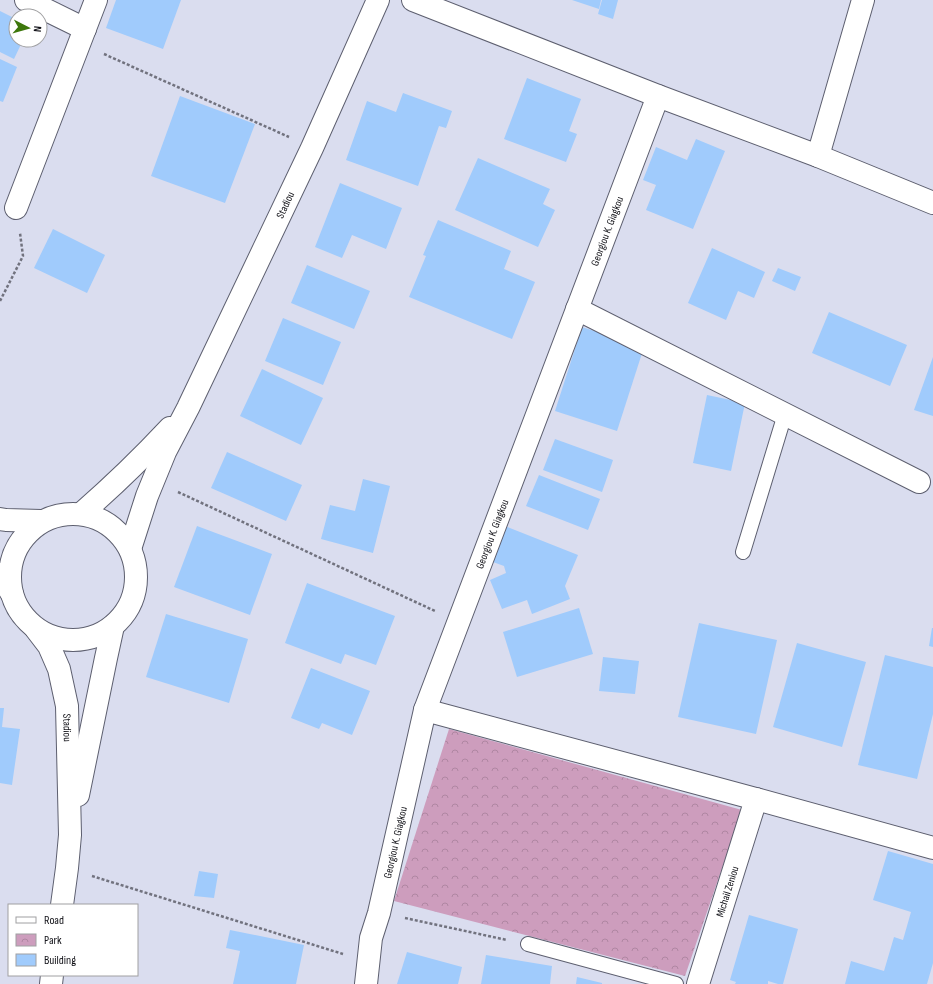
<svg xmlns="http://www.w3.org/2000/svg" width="933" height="984" font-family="'Sofia Sans Condensed',sans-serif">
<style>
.park{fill:url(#park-crowns)}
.building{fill:#a0cbfc}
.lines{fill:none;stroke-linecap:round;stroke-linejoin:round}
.service-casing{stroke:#5d5f6f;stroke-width:16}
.minor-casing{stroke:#5d5f6f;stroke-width:24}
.tertiary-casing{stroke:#5d5f6f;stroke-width:24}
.path{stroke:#71727e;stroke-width:2.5;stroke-dasharray:3 2;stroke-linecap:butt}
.service{stroke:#fff;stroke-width:14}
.minor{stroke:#fff;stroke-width:22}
.tertiary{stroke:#fff;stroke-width:22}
.labels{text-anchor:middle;stroke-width:3;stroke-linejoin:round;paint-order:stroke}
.street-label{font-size:11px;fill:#111117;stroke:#fff}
</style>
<defs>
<pattern id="park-crowns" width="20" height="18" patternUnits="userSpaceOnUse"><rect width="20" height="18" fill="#cd9dbd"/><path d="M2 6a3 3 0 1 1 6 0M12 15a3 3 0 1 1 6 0" fill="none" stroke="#af86a2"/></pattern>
</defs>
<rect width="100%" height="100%" fill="#daddef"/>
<path class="park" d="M 449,729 L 742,810 L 685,976 L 394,901 Z"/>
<g class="building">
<path d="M 116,0 L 181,0 L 163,49 L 106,28 Z"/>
<path d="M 572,0 L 601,0 L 599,9 Z"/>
<path d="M 602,0 L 618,0 L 613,19 L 598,14 Z"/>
<path d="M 0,11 L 16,19 L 16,40 L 23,40 L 14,59 L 0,52 Z"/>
<path d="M 0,59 L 17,67 L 3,102 L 0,101 Z"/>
<path d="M 527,78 L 581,99 L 569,131 L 577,134 L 566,162 L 504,139 Z"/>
<path d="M 403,93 L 452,111 L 446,128 L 439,126 L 418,186 L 346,160 L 367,101 L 396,112 Z"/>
<path d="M 180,96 L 255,124 L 225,203 L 151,176 Z"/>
<path d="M 696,139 L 725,151 L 693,229 L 646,210 L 656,185 L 643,180 L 656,147 L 687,160 Z"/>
<path d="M 478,158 L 550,189 L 543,204 L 555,210 L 538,247 L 455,210 Z"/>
<path d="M 340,183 L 402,208 L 386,249 L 352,235 L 342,258 L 315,247 Z"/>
<path d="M 438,220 L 511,251 L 504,269 L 535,282 L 512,339 L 409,297 L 426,256 L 423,255 Z"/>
<path d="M 53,229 L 105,255 L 87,293 L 34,268 Z"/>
<path d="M 712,248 L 765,272 L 754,298 L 738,291 L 726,320 L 688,303 Z"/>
<path d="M 307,265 L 370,291 L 354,329 L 291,303 Z"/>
<path d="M 778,268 L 801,277 L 795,291 L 772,281 Z"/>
<path d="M 829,312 L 907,345 L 890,386 L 812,353 Z"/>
<path d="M 283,318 L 341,342 L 323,385 L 265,361 Z"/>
<path d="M 582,327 L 644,347 L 617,431 L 555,411 Z"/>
<path d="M 933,357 L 933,416 L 914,410 Z"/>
<path d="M 262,369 L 323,398 L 301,445 L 240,416 Z"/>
<path d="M 707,395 L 745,403 L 731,471 L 693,463 Z"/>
<path d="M 555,439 L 613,460 L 602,492 L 543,470 Z"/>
<path d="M 227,452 L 302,485 L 286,521 L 211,488 Z"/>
<path d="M 539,475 L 600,499 L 588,530 L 526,506 Z"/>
<path d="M 363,479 L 390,486 L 373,553 L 321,539 L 330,505 L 355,511 Z"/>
<path d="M 197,526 L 272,554 L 250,615 L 174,587 Z"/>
<path d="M 505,526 L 578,555 L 565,586 L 570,599 L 532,614 L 527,600 L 502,609 L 490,580 L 506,573 L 504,566 L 493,562 Z"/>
<path d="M 307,583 L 395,616 L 376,665 L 345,654 L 341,664 L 285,643 Z"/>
<path d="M 579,608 L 593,654 L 517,677 L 503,632 Z"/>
<path d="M 166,614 L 248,639 L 229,703 L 146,677 Z"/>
<path d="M 699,623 L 777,640 L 756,734 L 678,717 Z"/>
<path d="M 932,628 L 933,628 L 933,647 L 929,646 Z"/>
<path d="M 797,643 L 866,662 L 842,747 L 773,727 Z"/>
<path d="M 885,655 L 933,667 L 933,714 L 917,779 L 858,765 Z"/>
<path d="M 603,657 L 639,661 L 635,694 L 599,691 Z"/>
<path d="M 311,668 L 370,691 L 352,735 L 322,723 L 319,729 L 291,718 Z"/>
<path d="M 0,708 L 4,708 L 2,727 L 20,729 L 12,785 L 0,783 Z"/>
<path d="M 888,851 L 933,864 L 933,963 L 927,984 L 845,984 L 851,961 L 884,971 L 894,937 L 903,940 L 911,912 L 873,900 Z"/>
<path d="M 199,871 L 218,874 L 214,898 L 194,896 Z"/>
<path d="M 749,915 L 798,929 L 783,984 L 778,984 L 768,981 L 768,984 L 735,984 L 736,982 L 730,980 Z"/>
<path d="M 230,930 L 304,945 L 296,984 L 233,984 L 240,951 L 226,948 Z"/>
<path d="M 407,952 L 462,967 L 458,984 L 397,984 Z"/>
<path d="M 486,955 L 552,966 L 550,984 L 481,984 Z"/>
<path d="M 577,977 L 602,983 L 602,984 L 576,984 Z"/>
</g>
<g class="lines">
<g class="service-casing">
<g id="service">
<path d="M 743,552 L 785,414"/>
<path d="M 528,944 L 676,984"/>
</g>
</g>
<g class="minor-casing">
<g id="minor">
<path d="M 26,0 L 85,29"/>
<path d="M 413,0 L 658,96 L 818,156 L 933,203"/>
<path d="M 818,156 L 863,0"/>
<path d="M 16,208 L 96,0"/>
<path d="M 577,309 L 919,482"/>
<path d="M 0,519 L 6,520 L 41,521"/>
<path d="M 0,574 L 12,594"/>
<path d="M 425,710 L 756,799 L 933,848"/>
<path id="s1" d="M 366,984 L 371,938 L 379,913 L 425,710 L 658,96"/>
<path id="s2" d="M 698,984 L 756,799"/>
</g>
</g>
<g class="tertiary-casing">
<g id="tertiary">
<path d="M 82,513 C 113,486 142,458 170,428"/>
<circle cx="73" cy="577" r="63"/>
<path id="s3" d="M 130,549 L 147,496 L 165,452 L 188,408 L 312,148 L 378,0"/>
<path id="s4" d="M 36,629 L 49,646 L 59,669 L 67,706 L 70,835 L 67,868 L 62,905"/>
<path d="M 78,795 L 106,658 L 113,626"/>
<path d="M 51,984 L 52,975"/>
</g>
</g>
<g class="path">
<path d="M 104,54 L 289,137"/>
<path d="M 0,301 L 23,256 L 20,233"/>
<path d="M 178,492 L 435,611"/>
<path d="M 92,876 L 343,954"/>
<path d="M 405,918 L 507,940"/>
</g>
<use href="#service" class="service"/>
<use href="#minor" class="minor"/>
<use href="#tertiary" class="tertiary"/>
</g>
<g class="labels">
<g class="street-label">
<text dy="4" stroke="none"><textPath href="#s3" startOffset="378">Stadiou</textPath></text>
<text dy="4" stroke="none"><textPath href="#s1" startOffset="793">Georgiou K. Giagkou</textPath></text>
<text dy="4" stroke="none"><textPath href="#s1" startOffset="469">Georgiou K. Giagkou</textPath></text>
<text dy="4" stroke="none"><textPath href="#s4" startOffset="106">Stadiou</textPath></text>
<text dy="4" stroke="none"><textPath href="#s1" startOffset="145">Georgiou K. Giagkou</textPath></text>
<text dy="4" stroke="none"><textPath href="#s2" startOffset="97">Michail Zeniou</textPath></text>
</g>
</g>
<rect x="8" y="904" width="130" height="72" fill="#ffffff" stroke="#a0a0a2"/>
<rect x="16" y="917" width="20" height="6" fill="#ffffff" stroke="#a0a0a2"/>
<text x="44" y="924" font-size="12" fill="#111117">Road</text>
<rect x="16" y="934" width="20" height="12" fill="url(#park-crowns)" stroke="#a0a0a2"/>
<text x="44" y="944" font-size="12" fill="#111117">Park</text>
<rect x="16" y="954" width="20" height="12" fill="#a0cbfc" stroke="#a0a0a2"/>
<text x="44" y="964" font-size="12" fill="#111117">Building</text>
<g transform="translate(28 28) rotate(96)"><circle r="19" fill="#ffffff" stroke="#a0a0a2"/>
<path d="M0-3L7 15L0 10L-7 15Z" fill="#3d770b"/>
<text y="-6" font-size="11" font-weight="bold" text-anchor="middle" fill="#111117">N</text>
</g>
</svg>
